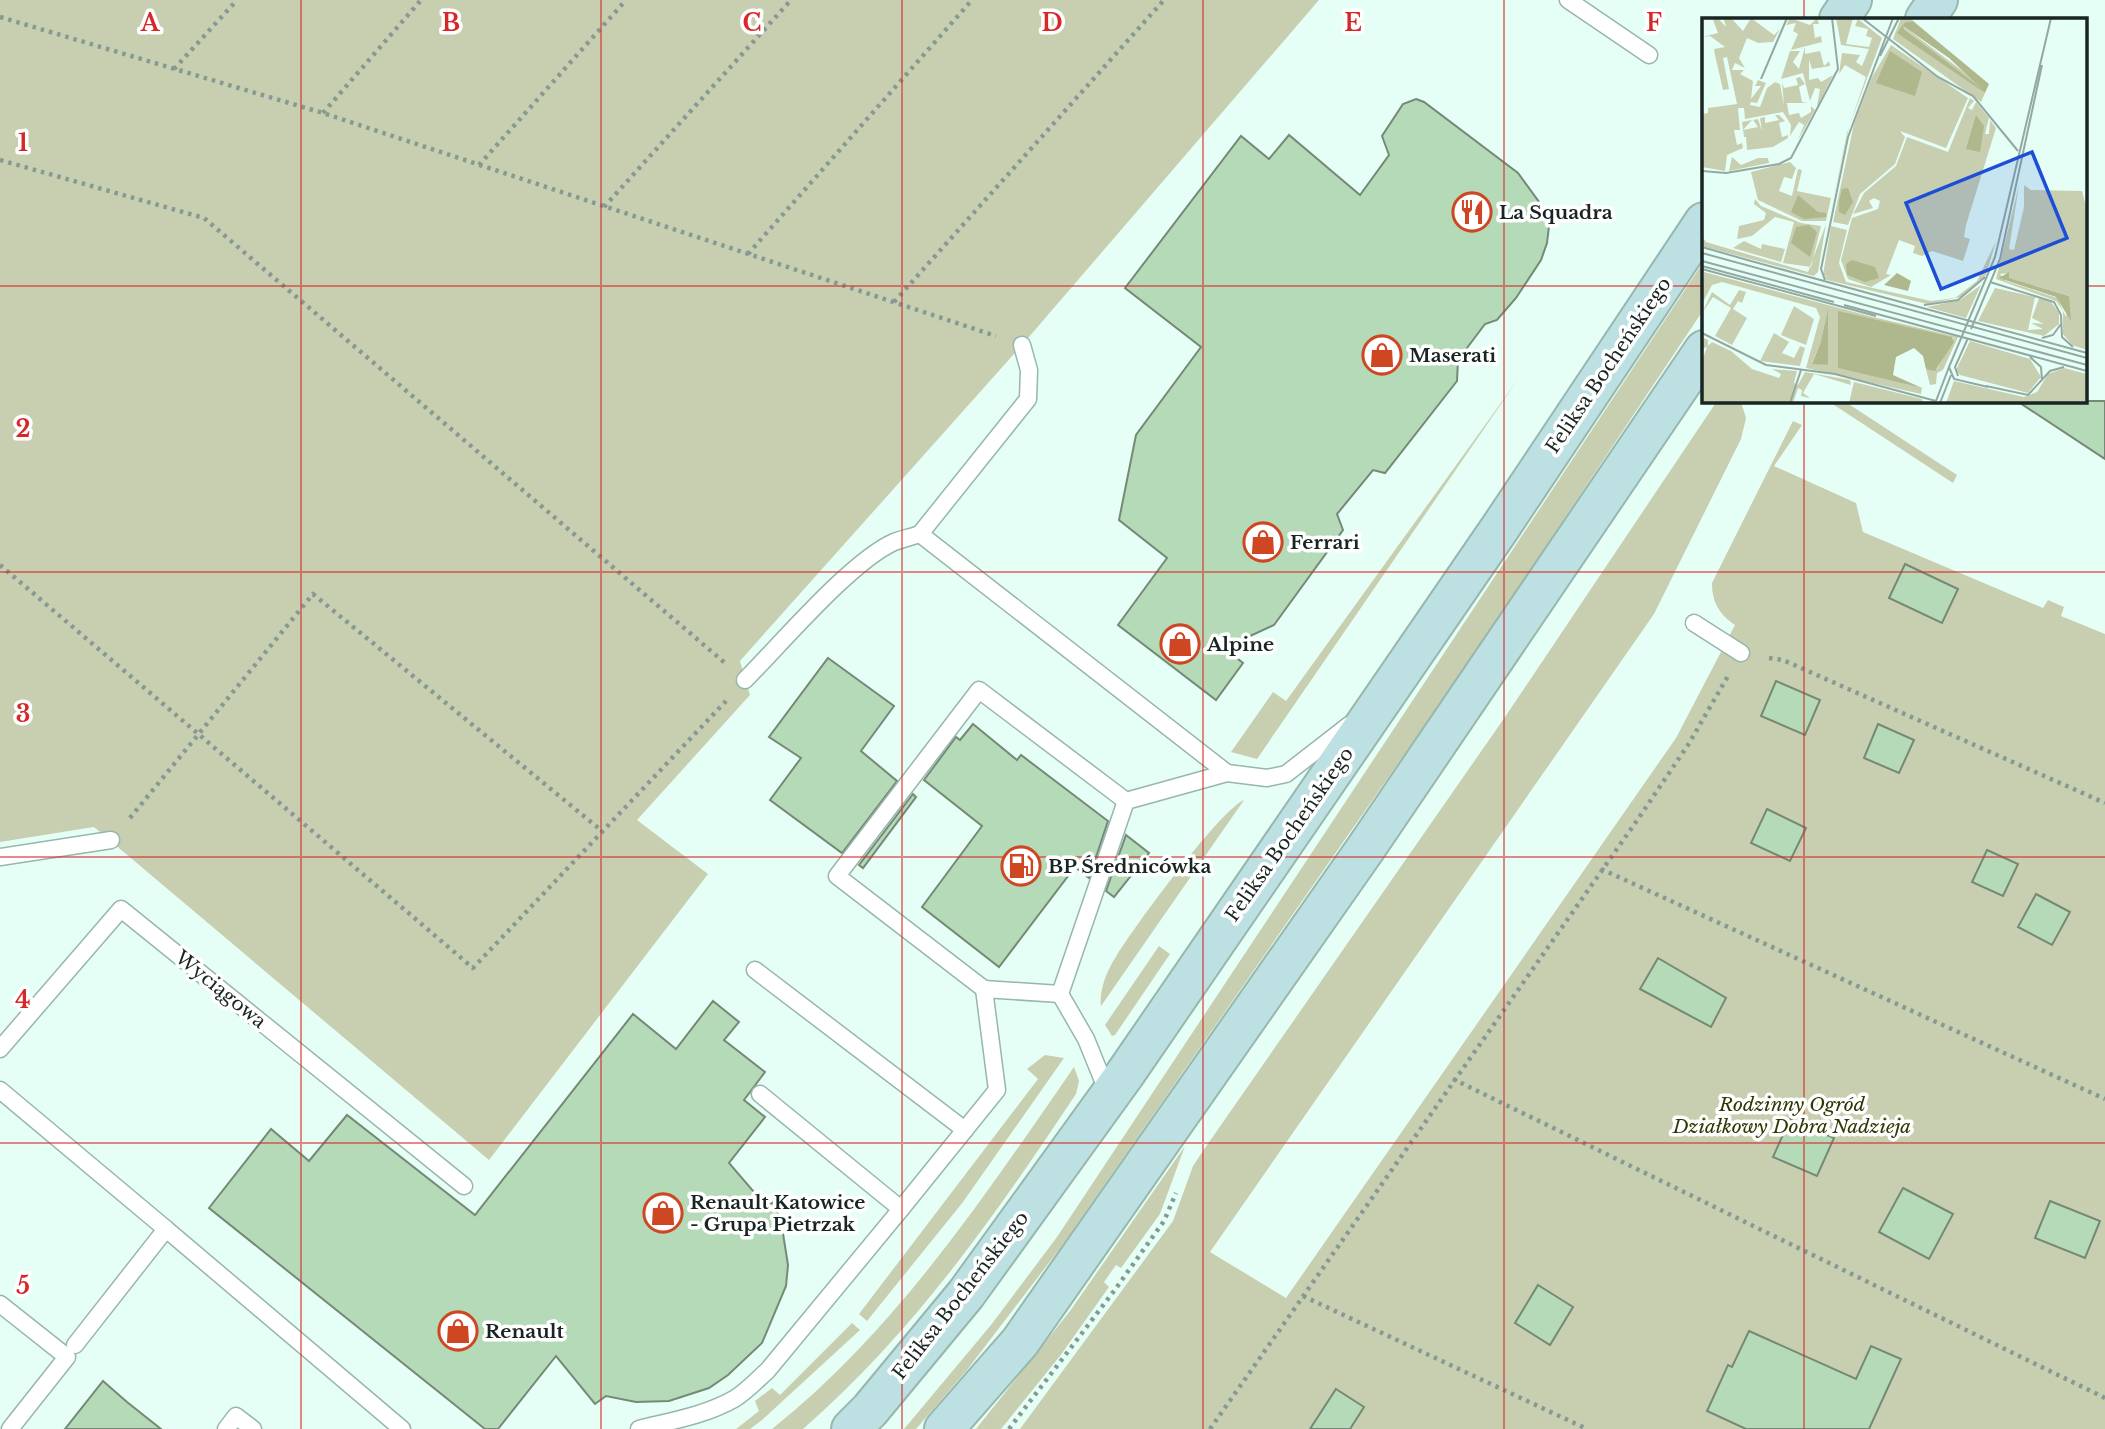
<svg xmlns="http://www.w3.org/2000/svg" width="2105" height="1429" font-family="'Libre Baskerville',serif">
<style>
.green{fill:#c8cfb0}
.building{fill:#b5dab7;stroke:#758976;stroke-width:2}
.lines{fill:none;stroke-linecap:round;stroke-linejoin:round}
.lane-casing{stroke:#97b6ac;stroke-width:19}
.secondary-casing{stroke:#97b6ac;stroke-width:42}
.path{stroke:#869a93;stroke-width:4.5;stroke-dasharray:3.5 5;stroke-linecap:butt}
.lane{stroke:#fff;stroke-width:16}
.secondary{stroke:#bde1e3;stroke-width:38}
.grid{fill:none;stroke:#d62828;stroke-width:2;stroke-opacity:0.55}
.labels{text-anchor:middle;stroke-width:7;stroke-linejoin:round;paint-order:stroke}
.poi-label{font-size:19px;font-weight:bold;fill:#192522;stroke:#fff;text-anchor:start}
.street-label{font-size:19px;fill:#192522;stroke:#fff}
.park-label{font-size:19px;font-style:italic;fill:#2f3702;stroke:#fff}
.inset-road{fill:none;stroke:#93a8a1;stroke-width:2}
.view{fill:#1d4ed8;fill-opacity:0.15;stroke:#1d4ed8;stroke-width:3.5}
.inset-edge{fill:none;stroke:#192522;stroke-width:3.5}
.grid-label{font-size:23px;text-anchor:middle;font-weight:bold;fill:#d62828;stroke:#fff;stroke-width:7;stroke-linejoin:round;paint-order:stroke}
</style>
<rect width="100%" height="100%" fill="#e5fff6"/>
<g class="green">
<path d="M 0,0 L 1319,0 L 1022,345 L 740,661 L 750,695 L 637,820 L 708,874 L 489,1160 L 94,827 L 0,842 Z"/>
<path d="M 1704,261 L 1704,309 L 1468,663 L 1061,1247 L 967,1370 L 916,1429 L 904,1429 L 991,1325 L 1057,1237 Z"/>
<path d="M 1519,378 L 1257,759 L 1231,752 L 1273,692 L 1286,701 Z"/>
<path d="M 1717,401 L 1741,402 L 1746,418 L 1741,439 L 1654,614 L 1210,1252 L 1286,1298 L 1676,738 L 1735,625 C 1719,614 1712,602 1712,583 L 1793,421 L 1802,425 L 1774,466 L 1856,503 L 1863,532 L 2043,608 L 2048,600 L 2064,607 L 2061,616 L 2105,634 L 2105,1429 L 1020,1429 L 1173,1221 L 1193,1166 L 1205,1148 L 1505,717 Z"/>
<path d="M 1828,401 L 1844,401 L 1957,475 L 1953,483 Z"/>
<path d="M 1244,800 L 1101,1006 C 1099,988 1108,969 1117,955 C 1134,927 1220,810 1244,800 Z"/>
<path d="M 1159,946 L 1170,954 L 1115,1035 L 1112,1036 L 1105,1025 Z"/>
<path d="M 1045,1055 L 1064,1058 L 963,1202 L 867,1321 L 859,1314 L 1038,1079 L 1027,1069 Z"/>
<path d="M 1074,1067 L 1079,1081 L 1076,1094 C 995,1216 914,1332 803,1429 L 772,1429 C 897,1329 984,1197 1074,1067 Z"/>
<path d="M 1185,1146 L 1160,1214 L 1121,1268 L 1116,1265 L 1104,1282 L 1109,1287 L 1060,1356 L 1001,1429 L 976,1429 L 1070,1311 Z"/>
<path d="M 852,1323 L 860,1330 L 762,1420 L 750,1429 L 736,1429 L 759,1411 L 755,1401 L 772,1388 L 780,1395 Z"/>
</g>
<g class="building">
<path d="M 1416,99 L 1424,102 L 1518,173 L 1542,206 L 1549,226 L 1547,243 L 1541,260 L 1516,298 L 1497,320 L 1485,324 L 1458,360 L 1457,381 L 1385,473 L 1373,470 L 1337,514 L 1343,530 L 1274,625 L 1224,648 L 1243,663 L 1216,700 L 1118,625 L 1167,558 L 1119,520 L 1136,435 L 1201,347 L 1125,288 L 1241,136 L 1269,159 L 1289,135 L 1360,195 L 1389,155 L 1382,136 L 1403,104 Z"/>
<path d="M 2017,401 L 2105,401 L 2105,459 Z"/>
<path d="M 1905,564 L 1958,589 L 1942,623 L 1889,598 Z"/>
<path d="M 828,658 L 894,706 L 861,751 L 897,781 L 842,853 L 770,800 L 801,758 L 769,737 Z"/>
<path d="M 1776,681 L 1820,700 L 1805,735 L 1761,716 Z"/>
<path d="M 973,724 L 1017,760 L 1021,755 L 1108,821 L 1089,878 L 1075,867 L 999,967 L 922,907 L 982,826 L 924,780 L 956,737 L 960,740 Z"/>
<path d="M 1878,724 L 1914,740 L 1899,773 L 1864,758 Z"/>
<path d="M 913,794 L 916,797 L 863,868 L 859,865 Z"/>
<path d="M 1767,809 L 1806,828 L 1790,861 L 1751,843 Z"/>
<path d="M 1126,835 L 1149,853 L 1114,897 L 1106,891 Z"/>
<path d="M 1987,850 L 2018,864 L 2003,896 L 1972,882 Z"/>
<path d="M 2036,894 L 2070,912 L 2052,945 L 2018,927 Z"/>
<path d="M 1658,958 L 1726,998 L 1711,1027 L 1640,989 Z"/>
<path d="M 713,1001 L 739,1022 L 724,1040 L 765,1072 L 744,1100 L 765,1117 L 729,1163 L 766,1206 L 774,1202 L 782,1227 L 788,1265 L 786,1286 L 762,1343 L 728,1375 L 709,1388 L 669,1401 L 636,1402 L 606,1396 L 595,1404 L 556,1356 L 498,1429 L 485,1429 L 209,1208 L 271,1129 L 309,1161 L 347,1115 L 475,1215 L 633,1014 L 676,1049 Z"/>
<path d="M 1790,1119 L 1834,1138 L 1817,1176 L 1773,1157 Z"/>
<path d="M 1903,1188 L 1953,1214 L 1929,1259 L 1879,1232 Z"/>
<path d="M 2050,1201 L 2100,1221 L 2085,1258 L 2035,1238 Z"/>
<path d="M 1538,1285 L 1573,1307 L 1550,1345 L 1515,1323 Z"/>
<path d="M 1749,1331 L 1856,1379 L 1871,1346 L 1901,1359 L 1869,1429 L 1746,1429 L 1707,1411 L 1728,1365 L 1732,1367 Z"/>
<path d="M 103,1381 L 127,1402 L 161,1429 L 65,1429 Z"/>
<path d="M 1336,1389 L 1364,1407 L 1350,1429 L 1310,1429 Z"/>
</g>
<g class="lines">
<g class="lane-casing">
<g id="lane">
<path d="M 1568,0 L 1649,55"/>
<path d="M 1022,345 L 1029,370 L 1028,399 L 920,534 L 1227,773"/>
<path d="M 1694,623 L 1741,653"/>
<path d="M 745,680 C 781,644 850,562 894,542 C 902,539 911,537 920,534"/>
<path d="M 0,857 L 111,840"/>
<path d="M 755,970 L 965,1130"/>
<path d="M 984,989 L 837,876 L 979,690 L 1126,801"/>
<path d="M 0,1049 L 121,909 L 464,1186"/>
<path d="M 0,1090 L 166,1229 L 75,1345"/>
<path d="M 1108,1093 L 1086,1039 L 1060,994 L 1126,801 L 1227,773 L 1267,778 L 1286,774 L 1349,725"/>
<path d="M 760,1094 L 901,1209 L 997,1090 L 984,989 L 1060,994"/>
<path d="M 166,1229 L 402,1429"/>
<path d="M 0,1304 L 67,1357 L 10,1429"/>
<path d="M 226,1429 L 236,1416 L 253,1429"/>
<path d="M 639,1429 C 671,1421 706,1415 734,1399 C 746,1392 757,1380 768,1370 L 901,1209"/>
</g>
</g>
<g class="secondary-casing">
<g id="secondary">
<path d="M 1839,19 L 1852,0"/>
<path d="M 1925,19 L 1938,0"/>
<path d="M 851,1429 L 870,1410 L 966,1294 L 1125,1074 L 1500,528 L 1704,222"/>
<path d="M 944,1429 L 1020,1342 L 1366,848 L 1704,350"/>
</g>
</g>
<g class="path">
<path d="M 0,17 L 323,113 L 996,336"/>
<path d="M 174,69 L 237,0"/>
<path d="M 323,113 L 421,0"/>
<path d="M 0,160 L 204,218 L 725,663"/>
<path d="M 479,165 L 626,0"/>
<path d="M 604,207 L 791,0"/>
<path d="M 748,254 L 972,0"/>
<path d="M 894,302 L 1164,0"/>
<path d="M 0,565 L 473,968 L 726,701"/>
<path d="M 1769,658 L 1783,660 L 2105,803"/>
<path d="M 130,818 L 313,594 L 602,831"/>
<path d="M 1601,869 L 2105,1099"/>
<path d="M 1453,1079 L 2105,1398"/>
<path d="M 1303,1296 L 1587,1429"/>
<path d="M 1009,1429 L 1114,1291 L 1164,1221 L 1176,1193"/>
<path d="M 1210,1429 L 1638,819 L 1688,745 L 1728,676"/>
</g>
<use href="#lane" class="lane"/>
<use href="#secondary" class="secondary"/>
</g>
<path class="grid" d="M 301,0 L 301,1429M 601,0 L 601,1429M 902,0 L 902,1429M 1203,0 L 1203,1429M 1504,0 L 1504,1429M 1804,0 L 1804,19M 0,286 L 1704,286M 2086,286 L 2105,286M 1804,401 L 1804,1429M 0,572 L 2105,572M 0,857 L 2105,857M 0,1143 L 2105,1143"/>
<defs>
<g id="restaurant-ring" transform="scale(2.0125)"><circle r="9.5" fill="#fff" stroke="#cf4622" stroke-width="1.5"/><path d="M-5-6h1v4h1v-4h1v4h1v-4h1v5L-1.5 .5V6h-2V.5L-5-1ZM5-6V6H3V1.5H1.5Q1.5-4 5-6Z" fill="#cf4622"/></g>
<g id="shop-ring" transform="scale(2.0125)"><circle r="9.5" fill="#fff" stroke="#cf4622" stroke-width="1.5"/><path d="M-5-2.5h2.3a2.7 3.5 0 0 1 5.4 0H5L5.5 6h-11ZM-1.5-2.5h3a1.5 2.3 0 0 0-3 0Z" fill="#cf4622"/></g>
<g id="fuel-ring" transform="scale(2.0125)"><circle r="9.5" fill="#fff" stroke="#cf4622" stroke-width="1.5"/><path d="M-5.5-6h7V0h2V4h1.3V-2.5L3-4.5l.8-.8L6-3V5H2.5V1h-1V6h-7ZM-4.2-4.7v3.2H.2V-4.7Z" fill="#cf4622"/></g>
</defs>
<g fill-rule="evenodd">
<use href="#restaurant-ring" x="1472" y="212"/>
<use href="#shop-ring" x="1382" y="355"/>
<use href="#shop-ring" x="1263" y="542"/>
<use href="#shop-ring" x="1180" y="644"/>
<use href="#fuel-ring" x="1021" y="866"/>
<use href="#shop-ring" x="663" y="1213"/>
<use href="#shop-ring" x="458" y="1331"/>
</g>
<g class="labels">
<g class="poi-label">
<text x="1499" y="219">La Squadra</text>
<text x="1409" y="362">Maserati</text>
<text x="1290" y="549">Ferrari</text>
<text x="1207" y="651">Alpine</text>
<text x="1048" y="873">BP Średnicówka</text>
<text x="690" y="1209">Renault Katowice<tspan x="690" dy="22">- Grupa Pietrzak</tspan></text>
<text x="485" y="1338">Renault</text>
</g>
<g class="street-label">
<text transform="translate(1608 365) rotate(-56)" y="7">Feliksa Bocheńskiego</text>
<text transform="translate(1289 834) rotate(-55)" y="7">Feliksa Bocheńskiego</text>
<text transform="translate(221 989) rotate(39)" y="7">Wyciągowa</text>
<text transform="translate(960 1295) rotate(-52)" y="7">Feliksa Bocheńskiego</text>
</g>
<g class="park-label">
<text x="1792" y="1111">Rodzinny Ogród<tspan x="1792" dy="22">Działkowy Dobra Nadzieja</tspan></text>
</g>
</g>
<g transform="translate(1702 18)">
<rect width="385" height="385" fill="#e5fff6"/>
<path d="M 16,0 L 24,9 L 22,2 L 29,0 L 41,13 L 49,0 L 72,17 L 78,11 L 71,24 L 56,25 L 45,20 L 37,40 L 43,50 L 33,45 L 30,52 L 42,52 L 38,56 L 51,63 L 49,81 L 59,68 L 53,68 L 56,62 L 64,65 L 55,85 L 49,84 L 48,87 L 58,89 L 65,70 L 73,64 L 78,66 L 82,88 L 80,65 L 82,70 L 96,67 L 94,60 L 98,59 L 103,66 L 97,69 L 100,84 L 106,85 L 85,85 L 87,97 L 97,95 L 99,100 L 109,94 L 109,88 L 113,92 L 96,122 L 102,107 L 97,104 L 88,118 L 89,107 L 81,94 L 43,101 L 42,90 L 36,90 L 38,112 L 32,112 L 35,127 L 40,125 L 41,130 L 25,137 L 23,153 L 0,149 L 0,96 L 6,95 L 6,90 L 35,86 L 25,39 L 21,40 L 27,71 L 21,72 L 13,37 L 12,31 L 23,29 L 8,18 L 0,19 L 16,15 L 11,2 ZM 88,0 L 108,7 L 115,0 L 117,6 L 111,6 L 113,20 L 119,18 L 120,24 L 89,32 L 96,16 L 91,13 L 94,5 L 84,7 ZM 134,0 L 151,0 L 144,26 L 167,29 L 170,20 L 164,18 L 166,11 L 153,8 L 156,1 L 180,20 L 147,109 L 128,199 L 145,115 L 164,59 L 143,47 L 137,56 L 140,35 L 158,37 L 154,44 L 160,48 L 167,31 L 139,27 ZM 199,0 L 210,0 L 211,3 L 203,4 L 201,8 L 279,67 L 279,72 L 200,9 L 205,19 L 283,75 L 279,84 L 191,21 ZM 189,27 L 266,80 L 244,130 L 198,113 L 203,119 L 193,146 L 158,176 L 146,207 L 131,204 L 152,106 L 170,59 ZM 103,29 L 103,36 L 118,33 L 122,48 L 127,43 L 128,48 L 110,51 L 107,42 L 107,62 L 116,60 L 119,64 L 131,57 L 115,89 L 118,71 L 113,70 L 108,83 L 101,55 L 79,61 L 88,33 L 98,33 L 91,44 L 97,51 ZM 268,80 L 272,83 L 266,90 L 270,92 L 274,84 L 287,100 L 283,116 L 287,116 L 288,102 L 294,110 L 264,207 L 262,219 L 268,221 L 261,243 L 230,233 L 220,238 L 211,235 L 213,228 L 197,222 L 184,256 L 189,257 L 169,269 L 146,261 L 139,242 L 150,200 L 176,191 L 178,183 L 172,180 L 167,183 L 171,190 L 151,196 L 162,175 L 194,148 L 205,119 L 246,134 ZM 73,97 L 77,97 L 83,103 L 77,105 L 80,119 L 86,117 L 86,120 L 71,129 L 45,132 L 44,119 L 42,119 L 40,104 L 50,102 L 41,112 L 56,109 L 51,102 L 56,101 L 60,113 L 58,100 L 63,99 L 63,105 L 77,102 ZM 30,139 L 39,147 L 56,140 L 66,140 L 67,145 L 27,153 ZM 88,144 L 94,150 L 90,161 L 82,159 L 77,173 L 90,178 L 96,151 L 100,152 L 95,173 L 129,180 L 124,203 L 100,203 L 56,182 L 49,154 ZM 317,167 L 307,231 L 312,232 L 322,189 L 322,167 L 329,172 L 380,173 L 385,192 L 385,332 L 370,327 L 361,316 L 361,293 L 354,283 L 294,261 ZM 298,256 L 306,255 L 306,260 L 367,278 L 364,299 L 355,280 L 304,263 ZM 53,181 L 59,188 L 99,205 L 119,208 L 109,249 L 81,245 L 92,204 L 73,199 L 50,218 L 35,221 L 37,208 L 62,202 L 64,195 L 52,186 ZM 124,206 L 116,254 L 112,258 L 0,228 L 0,218 L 4,224 L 106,254 ZM 129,208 L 145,212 L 137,245 L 144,264 L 229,283 L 253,280 L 275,263 L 294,223 L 284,257 L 259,279 L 225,286 L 125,262 L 121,258 L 127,259 L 121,257 ZM 42,223 L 59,231 L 60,226 L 83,231 L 79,244 L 31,230 ZM 2,254 L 167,298 L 256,319 L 241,352 L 235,355 L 234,366 L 228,367 L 224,351 L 235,351 L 252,320 L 137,294 L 137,350 L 220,370 L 219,376 L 104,350 L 118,299 L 114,290 L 20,264 L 10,267 L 0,286 ZM 125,295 L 126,347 L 110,345 L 118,326 ZM 279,267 L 264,300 L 225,289 L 258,282 ZM 293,270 L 333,279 L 326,312 L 341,311 L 329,305 L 342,306 L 330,300 L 337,280 L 349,284 L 357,295 L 357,306 L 342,318 L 276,303 ZM 37,272 L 44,274 L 40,285 L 36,283 L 31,291 L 45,300 L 30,327 L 13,318 L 29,290 L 11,279 L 0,295 L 10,274 L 28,287 ZM 92,288 L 112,301 L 104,327 L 79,317 ZM 72,315 L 87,324 L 80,335 L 92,340 L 98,328 L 103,330 L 98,348 L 58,343 ZM 0,319 L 6,322 L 6,328 L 10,324 L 29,333 L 50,351 L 77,360 L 79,356 L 70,351 L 95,353 L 92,365 L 96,367 L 103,354 L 148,362 L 149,367 L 112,356 L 101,375 L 108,380 L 99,378 L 100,372 L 96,370 L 91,385 L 0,385 L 0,343 L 5,329 L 0,331 ZM 268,323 L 328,341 L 339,359 L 326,375 L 258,357 L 254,352 ZM 362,350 L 385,356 L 385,385 L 244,385 L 252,363 L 322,379 L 335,374 L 346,356 ZM 152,364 L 220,381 L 221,385 L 147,385 Z" fill="#c8cfb0" fill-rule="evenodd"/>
<path d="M 211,3 L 287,66 L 283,75 L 195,15 L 203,4 ZM 201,8 L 247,40 L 280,71 L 202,11 ZM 188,33 L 220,54 L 213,78 L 174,65 ZM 274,97 L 282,108 L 278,134 L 264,131 ZM 146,170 L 151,184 L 143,197 L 137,194 L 137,183 L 140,171 ZM 96,177 L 116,194 L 124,195 L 124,199 L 102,201 L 89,194 ZM 107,207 L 115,214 L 108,239 L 89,225 L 94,209 ZM 150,242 L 173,249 L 177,260 L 163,264 L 145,257 L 144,246 ZM 307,254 L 307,260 L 367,278 L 369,303 L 354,279 L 297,260 ZM 195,255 L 209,263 L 206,273 L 182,267 ZM 126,291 L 126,347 L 110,346 L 118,326 ZM 136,293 L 250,319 L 252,324 L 233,353 L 224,351 L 221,338 L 212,330 L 194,339 L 191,357 L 220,370 L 136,350 Z" fill="#aeb88c" fill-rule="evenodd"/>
<path class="inset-road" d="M 160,0 L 236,59 L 271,78 L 316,133M 178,38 L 197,0M 59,61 L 85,0M 0,153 L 24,155 L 77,146 L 89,140 L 136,51 L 130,0M 0,229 L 49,243M 0,235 L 385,340M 0,243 L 385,347M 49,243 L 385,335M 0,248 L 132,284M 0,251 L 174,298M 123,262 L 119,251 L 146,119 L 191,0M 288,264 L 352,284 L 359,297 L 360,319 L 371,329M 142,287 L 385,353M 222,287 L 256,282 L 283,259M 269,311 L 298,241 L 340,47M 0,315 L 64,347 L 133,356 L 234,383M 340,320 L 351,317 L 359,306M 328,339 L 339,349 L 340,362M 256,358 L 253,349 L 266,320M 284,368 L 326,377 L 348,353 L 362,349M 286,369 L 252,361 L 247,349 L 293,239 L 349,0M 234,383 L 247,349M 88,385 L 99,352M 238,385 L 249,357"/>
<path class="view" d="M 330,134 L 365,220 L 239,271 L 204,185 Z"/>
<rect width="385" height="385" class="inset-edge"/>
</g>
<g class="grid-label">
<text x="150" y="31">A</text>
<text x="451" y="31">B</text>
<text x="752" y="31">C</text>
<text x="1052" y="31">D</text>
<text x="1353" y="31">E</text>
<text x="1654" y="31">F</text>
<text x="23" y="151">1</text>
<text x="23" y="437">2</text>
<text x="23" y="722">3</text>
<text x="23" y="1008">4</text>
<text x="23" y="1294">5</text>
</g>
</svg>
